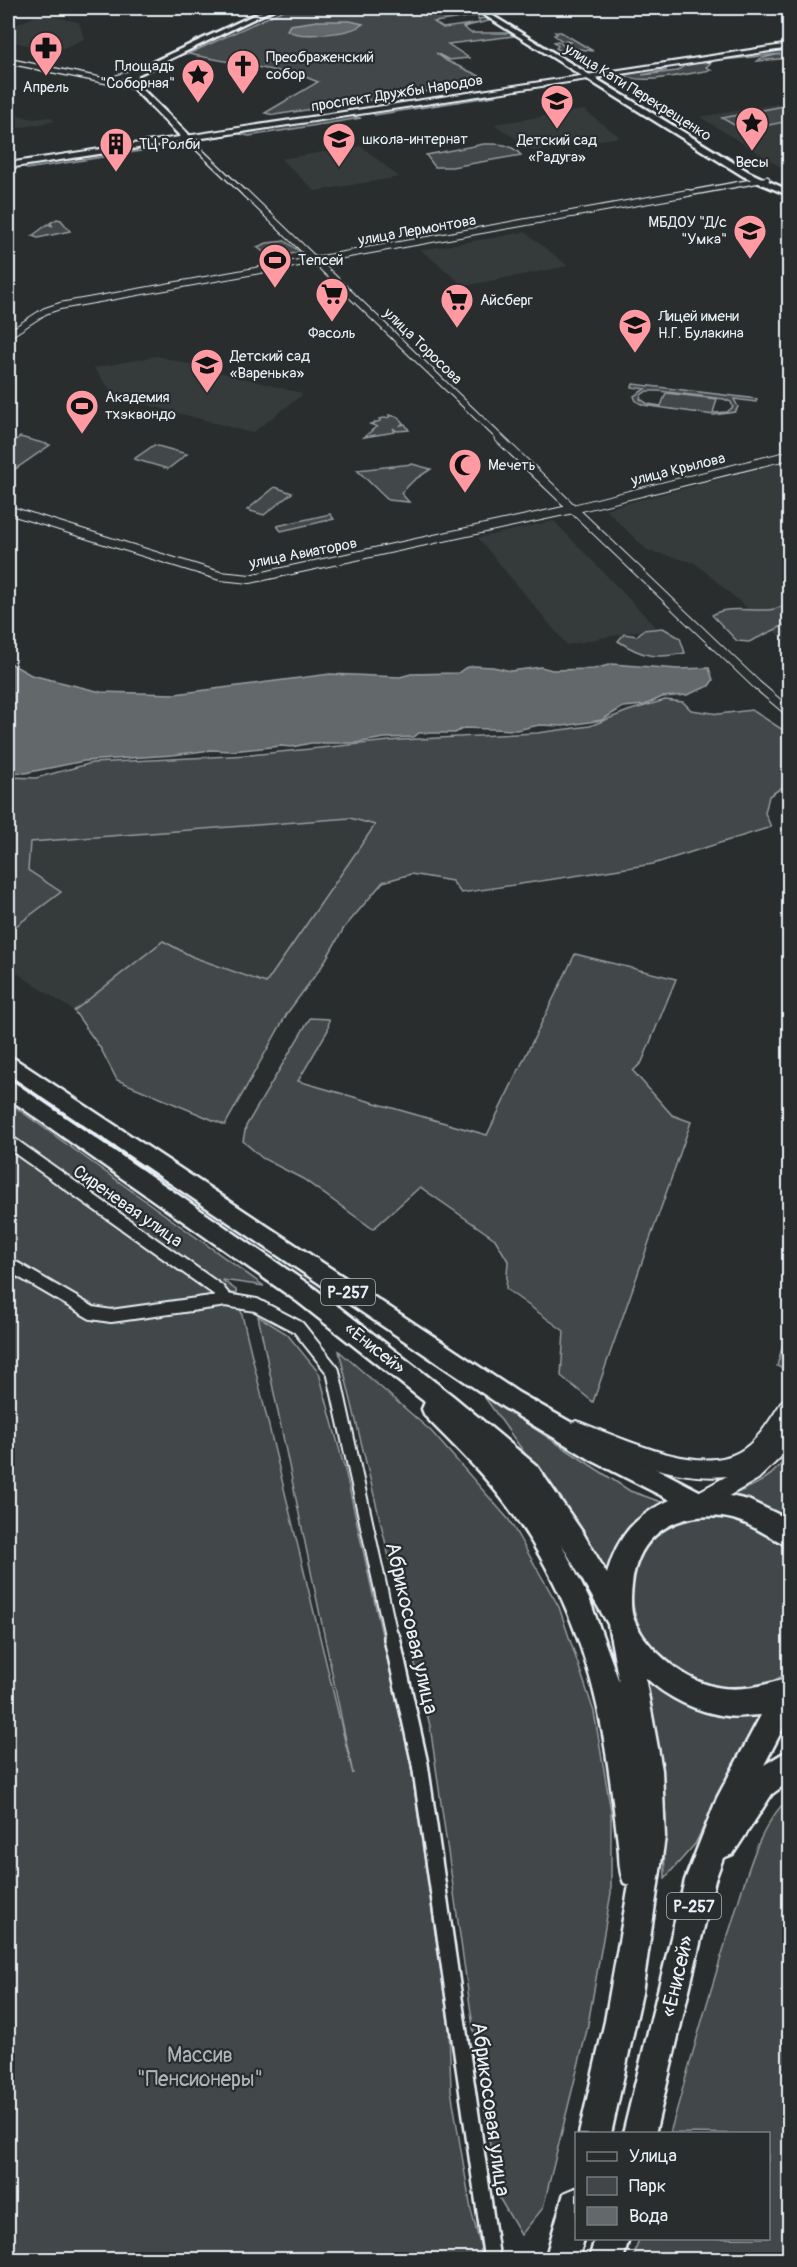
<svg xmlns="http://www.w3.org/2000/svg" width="797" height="2267" font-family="Pangolin,sans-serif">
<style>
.built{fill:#363a3b}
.green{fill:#424648;stroke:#959ca0;stroke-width:1.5;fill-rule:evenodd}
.water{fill:#63686b;stroke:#989fa3;stroke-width:1.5}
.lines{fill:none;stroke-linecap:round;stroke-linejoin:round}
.street-far5-casing{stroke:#e8f1f8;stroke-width:7}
.street-far4-casing{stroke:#e8f1f8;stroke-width:8}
.street-far3-casing{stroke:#e8f1f8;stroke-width:10}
.street-far2-casing{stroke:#e8f1f8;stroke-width:14}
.street-far1-casing{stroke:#e8f1f8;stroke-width:16}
.street-casing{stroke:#e8f1f8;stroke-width:20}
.secondary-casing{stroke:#e8f1f8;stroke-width:5}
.primary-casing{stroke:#e8f1f8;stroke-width:4}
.highway-casing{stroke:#e8f1f8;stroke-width:5}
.street-far5{stroke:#2a2d2e;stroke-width:4.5}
.street-far4{stroke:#2a2d2e;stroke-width:6}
.street-far3{stroke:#2a2d2e;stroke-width:8}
.street-far2{stroke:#2a2d2e;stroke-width:10}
.street-far1{stroke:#2a2d2e;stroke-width:12}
.street{stroke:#2a2d2e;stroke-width:15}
.secondary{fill:#2a2d2e;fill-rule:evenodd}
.primary{fill:#2a2d2e;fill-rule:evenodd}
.highway{fill:#2a2d2e;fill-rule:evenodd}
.labels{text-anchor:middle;stroke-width:4.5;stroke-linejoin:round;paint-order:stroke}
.far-poi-label{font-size:15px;fill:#e8f1f8;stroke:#2a2d2e;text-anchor:start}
.far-street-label{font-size:15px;fill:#e8f1f8;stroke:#2a2d2e}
.shield{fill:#2a2d2e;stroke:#afb6bb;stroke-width:1.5}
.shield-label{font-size:16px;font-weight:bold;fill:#e8f1f8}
.street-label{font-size:18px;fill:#e8f1f8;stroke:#2a2d2e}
.near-street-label{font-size:21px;fill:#e8f1f8;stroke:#2a2d2e}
.near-park-label{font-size:21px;fill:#aeb5ba;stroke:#2a2d2e}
</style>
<rect width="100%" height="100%" fill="#2a2d2e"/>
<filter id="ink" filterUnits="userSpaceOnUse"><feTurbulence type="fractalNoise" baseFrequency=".0167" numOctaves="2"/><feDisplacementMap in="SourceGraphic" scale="12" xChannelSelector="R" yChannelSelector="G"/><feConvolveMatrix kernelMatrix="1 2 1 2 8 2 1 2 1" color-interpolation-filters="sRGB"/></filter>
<g filter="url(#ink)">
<g class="built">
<path d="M 41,14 L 79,22 L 84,39 L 57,51 L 8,41 L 8,28 Z"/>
<path d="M 789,102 L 789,168 L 784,169 L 700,117 Z"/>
<path d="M 584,110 L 620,137 L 534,151 L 494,124 Z"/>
<path d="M 8,113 L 34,119 L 50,117 L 55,121 L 18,128 L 14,126 L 8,127 Z"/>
<path d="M 361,146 L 399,177 L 315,191 L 281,159 Z"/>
<path d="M 525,232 L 568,266 L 464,286 L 421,250 Z"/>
<path d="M 157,356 L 301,393 L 302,395 L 252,433 L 115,396 L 94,368 Z"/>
<path d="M 789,461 L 789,644 L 695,563 L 647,550 L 605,509 Z"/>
<path d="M 554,521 L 656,627 L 567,645 L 478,538 Z"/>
<path d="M 350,818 L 376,826 L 266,984 L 193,957 L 163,941 L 74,1011 L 8,967 L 8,932 L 60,892 L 28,870 L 30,842 Z"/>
</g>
<g class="green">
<path d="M 288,8 L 469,8 L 481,15 L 434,22 L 443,28 L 480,23 L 478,19 L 485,18 L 489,21 L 463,27 L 471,33 L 509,33 L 514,36 L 448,44 L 469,58 L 449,60 L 436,53 L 447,61 L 484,78 L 476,81 L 475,84 L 274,115 L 265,113 L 318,82 L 303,76 L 188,54 Z"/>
<path d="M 555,32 L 561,32 L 593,51 L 579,49 L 563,52 L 556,48 L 558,46 L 554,42 L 558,41 L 567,49 L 572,48 L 567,43 L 570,42 L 561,40 L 554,35 L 557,34 Z"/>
<path d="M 789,48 L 789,58 L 757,61 L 759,59 L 780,54 L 723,60 Z"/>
<path d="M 712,62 L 706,67 L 711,70 C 690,73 640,86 625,75 L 652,69 L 667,70 L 642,75 L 677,71 L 684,66 L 681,64 Z"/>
<path d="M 492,93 L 495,96 L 375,115 L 371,112 Z"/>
<path d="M 789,105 L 789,121 L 743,130 L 722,118 Z"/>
<path d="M 349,116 L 361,118 L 249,136 L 236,133 Z"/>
<path d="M 484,144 C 499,144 510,143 521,155 L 452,167 L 435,167 L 426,155 Z"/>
<path d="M 145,148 L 147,150 L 27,169 L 25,166 Z"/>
<path d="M 57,219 L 61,220 L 70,231 L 38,238 L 32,236 L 48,224 L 53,226 L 50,223 Z"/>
<path d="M 285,241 L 300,252 L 271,258 L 257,247 L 267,243 Z"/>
<path d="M 633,384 L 757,399 L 756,402 L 734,399 L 738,407 L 735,412 L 714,415 L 643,405 L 636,401 L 634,396 L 645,389 L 632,387 ZM 647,391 L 659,391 L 724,399 L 731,402 L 733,407 L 727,412 L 713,413 L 717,399 L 666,393 L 661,406 L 648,404 L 640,399 L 641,395 Z"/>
<path d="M 389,415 L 398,417 L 403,423 L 401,425 L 405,424 L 409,430 L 397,431 L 393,428 L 395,432 L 364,437 L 376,427 L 378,427 L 370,424 L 380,421 L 379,419 L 390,417 Z"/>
<path d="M 20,437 L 50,445 L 8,474 L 8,446 Z"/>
<path d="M 154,445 L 187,454 L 168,469 L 134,459 Z"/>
<path d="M 412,464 L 431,469 L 414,480 L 401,493 L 409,502 L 388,500 L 357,470 Z"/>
<path d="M 275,487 L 292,493 L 264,515 L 247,510 Z"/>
<path d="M 330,514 L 334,519 L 281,531 L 277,526 Z"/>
<path d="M 789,601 L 789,623 L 749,642 L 737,641 L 712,615 C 733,601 773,620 789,601 Z"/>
<path d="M 663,628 L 680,638 L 685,653 C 656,659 643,657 618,641 L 624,634 L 637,636 L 643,630 Z"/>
<path d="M 665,700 L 683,702 L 691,710 L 719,714 L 752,710 L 789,734 L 789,783 L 769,796 L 765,813 L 771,827 L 653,864 L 461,893 L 452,881 L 411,874 L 383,882 L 344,928 L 322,966 L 288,1012 L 225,1125 L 117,1080 L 101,1049 L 74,1011 L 163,941 L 193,957 L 266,983 L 375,825 L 350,818 L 30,842 L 28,870 L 61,892 L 8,932 L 8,777 L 36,778 L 92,763 L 250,755 L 400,740 L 537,733 L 590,726 L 628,711 Z"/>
<path d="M 575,954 L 676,979 L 642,1062 L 633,1071 L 672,1115 L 691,1122 L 593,1402 L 561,1376 L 564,1331 L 506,1289 L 508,1261 L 495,1239 L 420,1187 L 373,1229 L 303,1179 L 262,1158 L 243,1141 L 246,1126 L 310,1018 L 329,1019 L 328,1030 L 298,1081 L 487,1135 Z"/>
<path d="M 8,1102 L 264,1286 L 222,1280 L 236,1290 L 353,1774 L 258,1316 L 287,1334 L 319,1373 L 346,1474 L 410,1760 L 449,2028 L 451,2090 L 471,2210 L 484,2259 L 8,2259 Z"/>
<path d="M 789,1322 L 790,1368 L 789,1371 L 777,1366 Z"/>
<path d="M 339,1351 L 431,1431 L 509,1520 L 559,1607 L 594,1712 L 611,1811 L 611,1893 L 587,2030 L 543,2208 L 521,2235 L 497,2194 L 430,1726 Z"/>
<path d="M 483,1395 L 630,1491 L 667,1504 C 622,1528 623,1537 607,1584 L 576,1525 Z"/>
<path d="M 789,1453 L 789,1524 L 766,1509 L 730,1496 C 756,1485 774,1478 789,1453 Z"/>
<path d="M 715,1517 C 743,1520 769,1531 789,1552 L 789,1671 C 770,1686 744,1692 720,1688 C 613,1667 594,1521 715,1517 Z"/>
<path d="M 638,1669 L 760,1713 L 695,1844 L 665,1878 L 663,1801 Z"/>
<path d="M 789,1798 L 789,2259 L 633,2259 L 639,2239 L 768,2238 L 768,2134 L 670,2133 C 690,2064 708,1995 731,1926 C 744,1885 756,1828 789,1798 Z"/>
</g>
<g class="water">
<path d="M 317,21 L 350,21 L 363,24 C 351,34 299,39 287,30 L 290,25 Z"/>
<path d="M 8,662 L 31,675 L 101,692 L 175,694 L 330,674 L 400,677 L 411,674 L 458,673 L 465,668 L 474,666 L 493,667 L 511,671 L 541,667 L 552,670 L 594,669 L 612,664 L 678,669 L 709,668 L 713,680 L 709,686 L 687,695 L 662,697 L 645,705 L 623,707 L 602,720 L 563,726 L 539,725 L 517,730 L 464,728 L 455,733 L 419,733 L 414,737 L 384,738 L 356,743 L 311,743 L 292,747 L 281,746 L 232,751 L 211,750 L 173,755 L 84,761 L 25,773 L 8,772 Z"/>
</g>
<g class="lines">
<g class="street-far5-casing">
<g id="street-far5">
<path d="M 8,61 L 136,87"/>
<path d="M 110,80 L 140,70"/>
<path d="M 188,139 L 246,195"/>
<path d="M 679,195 L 767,179"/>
</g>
</g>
<g class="street-far4-casing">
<g id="street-far4">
<path d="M 245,193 L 502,440"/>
<path d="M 8,335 L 45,311 L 60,306 L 688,193"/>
</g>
</g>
<g class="street-far3-casing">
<g id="street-far3">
<path d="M 500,439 L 757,685 L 790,713"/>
<path d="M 8,510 L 220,576 L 250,579 L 573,509 L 790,455"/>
</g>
</g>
<g class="street-far2-casing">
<path id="street-far2" d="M 8,1141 L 11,1143"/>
</g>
<g class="street-far1-casing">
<g id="street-far1">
<path d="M 9,1142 L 218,1290 L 226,1300"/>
<path d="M 8,1264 L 92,1313 L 111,1316 L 226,1300 L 256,1305 L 298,1327 L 333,1371 L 392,1640"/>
<path d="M 8,1280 L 13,1267"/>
</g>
</g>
<g class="street-casing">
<path id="street" d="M 392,1638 L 420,1764 L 492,2260"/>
</g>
<g class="secondary-casing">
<g id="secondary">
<path d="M 269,8 L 276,8 L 137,75 L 136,83 L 191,137 L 191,141 L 185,141 L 128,83 L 131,72 Z"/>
<path d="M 473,8 L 480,8 L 749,172 L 790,191 L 790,196 L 743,176 Z"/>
</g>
</g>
<g class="primary-casing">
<g id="primary">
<path d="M 790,44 L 790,48 L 8,168 L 8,163 Z"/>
<path d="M 790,1397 L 789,1449 L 758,1479 L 699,1513 L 691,1510 L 688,1503 L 691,1496 L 727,1476 C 671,1481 619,1457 569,1436 L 566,1430 L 569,1424 L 576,1421 C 618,1436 696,1476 739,1452 C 759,1441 771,1418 783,1400 Z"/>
</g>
</g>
<g class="highway-casing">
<g id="highway">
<path d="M 8,1057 L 15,1059 L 519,1393 L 611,1445 L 705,1494 L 725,1495 L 748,1500 L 790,1520 L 790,1546 C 766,1537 749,1520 722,1517 C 675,1512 637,1535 632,1585 C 631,1594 630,1608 633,1617 C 638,1631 649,1645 659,1654 C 701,1694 737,1696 790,1677 L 790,1715 L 764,1765 L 790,1749 L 790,1781 L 772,1794 L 733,1854 L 723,1858 L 715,1880 L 655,2134 L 623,2134 L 685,1880 L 717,1798 L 761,1715 C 750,1715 737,1718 727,1716 C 697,1712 667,1698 645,1677 L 662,1770 L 665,1837 L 642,1993 L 611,2134 L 579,2134 L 605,2021 L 629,1885 L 624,1883 C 618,1870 620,1857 618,1843 C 614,1809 610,1774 604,1740 C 590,1656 559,1576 508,1507 C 484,1474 454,1446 425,1416 L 422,1409 L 425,1402 L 298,1302 L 8,1098 L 8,1081 L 15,1083 L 314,1288 L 453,1396 L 537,1466 L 583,1533 L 607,1574 C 617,1536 635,1516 670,1500 L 593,1461 L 503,1407 L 8,1074 ZM 561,1543 L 608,1624 L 619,1682 L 590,1601 Z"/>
<path d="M 576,2188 L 576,2238 L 584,2238 L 579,2260 L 545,2260 L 564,2193 Z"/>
<path d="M 595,2238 L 629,2238 L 623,2260 L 589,2260 Z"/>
</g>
</g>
<use href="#street-far5" class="street-far5"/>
<use href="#street-far4" class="street-far4"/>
<use href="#street-far3" class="street-far3"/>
<use href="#street-far2" class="street-far2"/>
<use href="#street-far1" class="street-far1"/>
<use href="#street" class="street"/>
<use href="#secondary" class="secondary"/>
<use href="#primary" class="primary"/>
<use href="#highway" class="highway"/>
</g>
</g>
<defs>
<g id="pharmacy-pin" transform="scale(1.725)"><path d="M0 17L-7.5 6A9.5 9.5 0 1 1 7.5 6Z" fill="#ff9aa2" stroke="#2a2d2e"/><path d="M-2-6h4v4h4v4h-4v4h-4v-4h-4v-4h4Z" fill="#111"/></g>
<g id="church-pin" transform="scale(1.725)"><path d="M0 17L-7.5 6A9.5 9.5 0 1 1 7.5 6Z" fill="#ff9aa2" stroke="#2a2d2e"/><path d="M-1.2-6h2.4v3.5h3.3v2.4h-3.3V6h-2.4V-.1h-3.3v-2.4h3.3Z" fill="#111"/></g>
<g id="sight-pin" transform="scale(1.725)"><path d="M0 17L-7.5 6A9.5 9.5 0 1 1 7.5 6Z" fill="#ff9aa2" stroke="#2a2d2e"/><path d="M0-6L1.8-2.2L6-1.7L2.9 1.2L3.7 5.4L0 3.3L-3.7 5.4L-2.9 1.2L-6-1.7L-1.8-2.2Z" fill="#111"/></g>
<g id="school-pin" transform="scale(1.725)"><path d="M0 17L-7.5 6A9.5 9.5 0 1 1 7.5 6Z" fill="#ff9aa2" stroke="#2a2d2e"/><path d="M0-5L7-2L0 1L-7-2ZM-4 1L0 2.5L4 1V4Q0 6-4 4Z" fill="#111"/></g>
<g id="building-pin" transform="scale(1.725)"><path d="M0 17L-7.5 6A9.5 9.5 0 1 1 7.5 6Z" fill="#ff9aa2" stroke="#2a2d2e"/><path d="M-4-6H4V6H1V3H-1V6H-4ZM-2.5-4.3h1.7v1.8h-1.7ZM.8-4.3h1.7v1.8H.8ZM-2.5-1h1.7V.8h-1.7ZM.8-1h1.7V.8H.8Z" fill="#111"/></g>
<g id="stadium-pin" transform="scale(1.725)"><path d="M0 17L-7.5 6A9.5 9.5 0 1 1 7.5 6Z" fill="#ff9aa2" stroke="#2a2d2e"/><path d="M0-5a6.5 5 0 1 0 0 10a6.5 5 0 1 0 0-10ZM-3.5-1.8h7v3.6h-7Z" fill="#111"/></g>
<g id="supermarket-pin" transform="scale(1.725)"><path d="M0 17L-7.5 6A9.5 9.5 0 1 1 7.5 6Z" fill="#ff9aa2" stroke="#2a2d2e"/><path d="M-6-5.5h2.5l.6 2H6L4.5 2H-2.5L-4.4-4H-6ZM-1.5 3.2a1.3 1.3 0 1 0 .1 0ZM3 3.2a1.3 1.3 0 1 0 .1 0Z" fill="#111"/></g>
<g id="mosque-pin" transform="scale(1.725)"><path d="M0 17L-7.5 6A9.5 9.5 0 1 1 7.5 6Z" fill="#ff9aa2" stroke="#2a2d2e"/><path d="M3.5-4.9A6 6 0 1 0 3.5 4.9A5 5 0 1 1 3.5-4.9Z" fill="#111"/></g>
</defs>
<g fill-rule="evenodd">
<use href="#pharmacy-pin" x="46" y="48"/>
<use href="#church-pin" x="243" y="66"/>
<use href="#sight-pin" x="198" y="75"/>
<use href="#school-pin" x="557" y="101"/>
<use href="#sight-pin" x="752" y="123"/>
<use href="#school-pin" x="339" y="139"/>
<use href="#building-pin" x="116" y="144"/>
<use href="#school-pin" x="750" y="231"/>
<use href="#stadium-pin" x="275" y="260"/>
<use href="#supermarket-pin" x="332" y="294"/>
<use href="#supermarket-pin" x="457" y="300"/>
<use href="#school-pin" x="635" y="325"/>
<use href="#school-pin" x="207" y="365"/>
<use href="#stadium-pin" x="82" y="406"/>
<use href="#mosque-pin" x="465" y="465"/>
</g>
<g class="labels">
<g class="far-poi-label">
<text x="266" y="62">Преображенский<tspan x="266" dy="17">собор</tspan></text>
<text x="175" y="71" text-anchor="end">Площадь<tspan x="175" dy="17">"Соборная"</tspan></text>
<text x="46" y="92" text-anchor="middle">Апрель</text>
<text x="362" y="144">школа-интернат</text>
<text x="557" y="145" text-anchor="middle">Детский сад<tspan x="557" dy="17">«Радуга»</tspan></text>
<text x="139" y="149">ТЦ Ролби</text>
<text x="752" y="167" text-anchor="middle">Весы</text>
<text x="727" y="227" text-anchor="end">МБДОУ "Д/с<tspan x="727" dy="17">"Умка"</tspan></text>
<text x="298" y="265">Тепсей</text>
<text x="480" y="305">Айсберг</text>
<text x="658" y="321">Лицей имени<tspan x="658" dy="17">Н.Г. Булакина</tspan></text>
<text x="332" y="338" text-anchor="middle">Фасоль</text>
<text x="230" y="361">Детский сад<tspan x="230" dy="17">«Варенька»</tspan></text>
<text x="105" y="402">Академия<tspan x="105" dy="17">тхэквондо</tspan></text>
<text x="488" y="470">Мечеть</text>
</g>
<g class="far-street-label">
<text transform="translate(638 92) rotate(32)" y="5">улица Кати Перекрещенко</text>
<text transform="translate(397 93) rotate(-9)" y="5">проспект Дружбы Народов</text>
<text transform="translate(417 230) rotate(-10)" y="5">улица Лермонтова</text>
<text transform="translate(423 346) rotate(44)" y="5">улица Торосова</text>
<text transform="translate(678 469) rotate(-14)" y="5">улица Крылова</text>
<text transform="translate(303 553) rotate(-11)" y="5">улица Авиаторов</text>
</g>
<g class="shield">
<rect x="321" y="1279" width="54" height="26" rx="4.5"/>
<rect x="667" y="1893" width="54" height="26" rx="4.5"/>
</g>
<g class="shield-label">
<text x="348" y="1298">Р-257</text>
<text x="694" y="1912">Р-257</text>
</g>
<g class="street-label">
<text transform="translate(128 1206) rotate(35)" y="6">Сиреневая улица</text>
<text transform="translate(375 1348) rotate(38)" y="6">«Енисей»</text>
</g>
<g class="near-street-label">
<text transform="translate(412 1628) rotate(77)" y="7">Абрикосовая улица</text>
<text transform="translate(677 1976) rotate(-77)" y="7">«Енисей»</text>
<text transform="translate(491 2109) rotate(82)" y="7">Абрикосовая улица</text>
</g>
<g class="near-park-label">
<text x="200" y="2062">Массив<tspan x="200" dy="24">"Пенсионеры"</tspan></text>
</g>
</g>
<rect width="797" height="2267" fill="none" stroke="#2a2d2e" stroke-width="30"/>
<rect x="15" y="15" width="767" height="2237" fill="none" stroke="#e8f1f8" stroke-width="2" filter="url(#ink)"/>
<rect x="575" y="2132" width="195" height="108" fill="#2a2d2e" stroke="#767b7f" stroke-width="1.5"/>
<rect x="587" y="2152" width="30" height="9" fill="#2a2d2e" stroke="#767b7f" stroke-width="1.5"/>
<text x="629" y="2162" font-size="18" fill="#e8f1f8">Улица</text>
<rect x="587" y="2177" width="30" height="18" fill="#424648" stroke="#767b7f" stroke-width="1.5"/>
<text x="629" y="2192" font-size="18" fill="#e8f1f8">Парк</text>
<rect x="587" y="2207" width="30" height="18" fill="#63686b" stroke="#767b7f" stroke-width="1.5"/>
<text x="629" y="2222" font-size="18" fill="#e8f1f8">Вода</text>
</svg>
